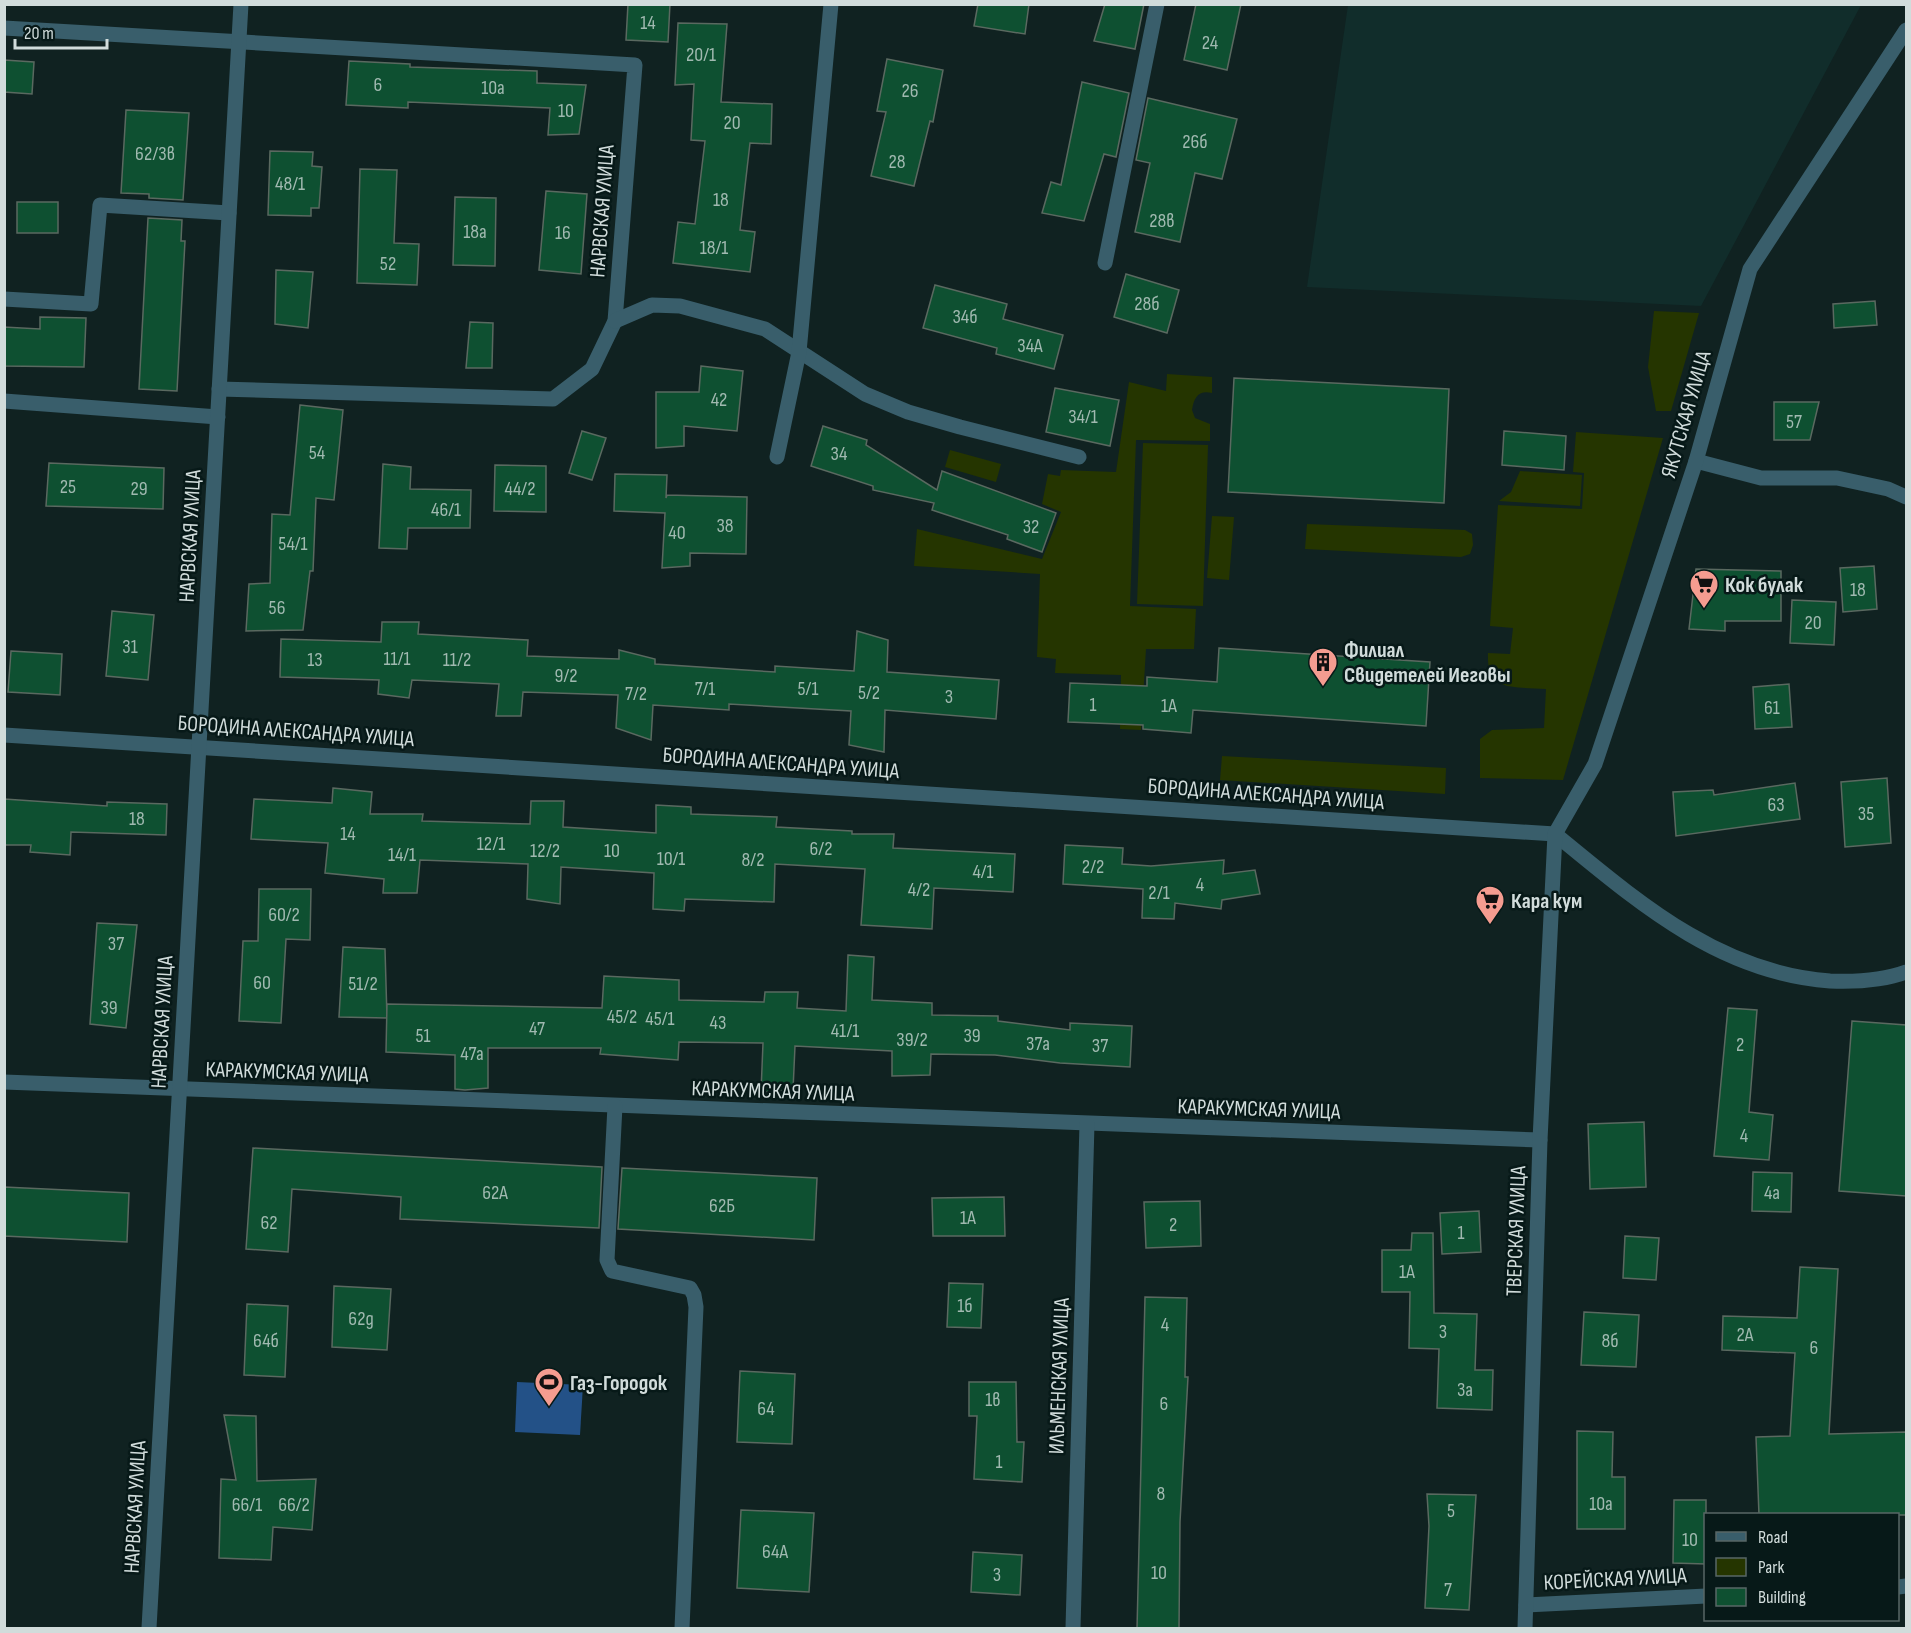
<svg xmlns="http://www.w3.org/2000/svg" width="1911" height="1633" font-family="'Sofia Sans Condensed',sans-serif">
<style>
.built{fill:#112d2b}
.green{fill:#253500}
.water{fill:#235187}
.building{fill:#0e5031;stroke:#5a6960;stroke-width:1.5}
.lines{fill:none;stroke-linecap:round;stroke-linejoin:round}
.minor{stroke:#395e6b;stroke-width:15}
.labels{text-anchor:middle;stroke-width:5;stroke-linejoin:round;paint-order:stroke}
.number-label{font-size:20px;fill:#a0b9b0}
.street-label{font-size:22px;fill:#d1dcdb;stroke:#071918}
.poi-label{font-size:22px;font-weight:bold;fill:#d1dcdb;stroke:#071918;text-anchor:start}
</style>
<rect width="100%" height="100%" fill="#102221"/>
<path class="built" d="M 1348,5 L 1348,4 L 1861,5 L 1701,306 L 1307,287 Z"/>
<g class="green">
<path d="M 1654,311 L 1699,313 L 1671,411 L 1656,411 L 1648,367 Z"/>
<path d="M 1167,374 L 1212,377 L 1212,393 C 1198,390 1194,398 1192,410 L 1195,418 L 1210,424 L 1210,441 L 1136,440 L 1130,606 L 1196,609 L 1194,649 L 1146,649 L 1141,730 L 1120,729 L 1121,675 L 1055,673 L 1056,659 L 1037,657 L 1040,574 L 914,566 L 917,529 L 1042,559 L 1061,512 L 1042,504 L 1048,474 L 1060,476 L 1061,470 L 1116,472 L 1129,382 L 1166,391 Z"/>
<path d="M 1576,432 L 1663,438 L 1563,780 L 1480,778 L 1480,739 L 1492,730 L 1544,728 L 1546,689 C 1515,686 1486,694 1488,653 L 1510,654 L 1513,628 L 1490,626 L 1498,505 L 1582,509 L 1584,473 L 1573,472 Z"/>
<path d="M 1143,443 L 1208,445 L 1203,606 L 1137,604 Z"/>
<path d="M 950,450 L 1001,464 L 996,482 L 945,467 Z"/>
<path d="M 1520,471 L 1582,475 L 1580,506 L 1499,501 L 1511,492 Z"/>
<path d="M 1212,516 L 1234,517 L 1229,580 L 1207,578 Z"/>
<path d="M 1307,524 L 1465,530 L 1472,534 L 1473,545 L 1470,554 L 1461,557 L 1305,549 Z"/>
<path d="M 1222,756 L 1446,768 L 1445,794 L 1220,780 Z"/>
</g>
<path class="water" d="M 517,1382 L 583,1385 L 580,1435 L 515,1432 Z"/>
<g class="building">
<path d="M 628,4 L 670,4 L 668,42 L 626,40 Z"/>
<path d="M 978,4 L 1029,4 L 1025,34 L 974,26 Z"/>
<path d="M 1105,4 L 1144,4 L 1135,49 L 1094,41 Z"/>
<path d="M 1196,4 L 1241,4 L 1227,70 L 1184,60 Z"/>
<path d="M 678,23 L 727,24 L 721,102 L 772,104 L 771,144 L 750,143 L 740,230 L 755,232 L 750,272 L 673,263 L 678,222 L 695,224 L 705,141 L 691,140 L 694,84 L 675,85 Z"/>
<path d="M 887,59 L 943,70 L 933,122 L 930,121 L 914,186 L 871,176 L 886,112 L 877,111 Z"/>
<path d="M 4,60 L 34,62 L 32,94 L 4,92 Z"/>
<path d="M 349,61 L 410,64 L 410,67 L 537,71 L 537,83 L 586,85 L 579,134 L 548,135 L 550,108 L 408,102 L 408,108 L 346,105 Z"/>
<path d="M 1082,82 L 1129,93 L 1116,157 L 1104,154 L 1084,221 L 1042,213 L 1051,182 L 1061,185 Z"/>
<path d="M 1148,98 L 1237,119 L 1222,179 L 1195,173 L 1180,242 L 1135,232 L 1150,163 L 1136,160 Z"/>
<path d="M 126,110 L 189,113 L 183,200 L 149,198 L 149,194 L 121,193 Z"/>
<path d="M 270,151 L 313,152 L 312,166 L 322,167 L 319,208 L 311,208 L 311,216 L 268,215 Z"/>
<path d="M 360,169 L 397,170 L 394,243 L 419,244 L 417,285 L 357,283 Z"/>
<path d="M 546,191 L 587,194 L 581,274 L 539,270 Z"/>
<path d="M 455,197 L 496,198 L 495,266 L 453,265 Z"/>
<rect x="17" y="202" width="41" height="31"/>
<path d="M 148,218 L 182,220 L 181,241 L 185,241 L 177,391 L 139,389 Z"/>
<path d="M 276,270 L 313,272 L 308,328 L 275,324 Z"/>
<path d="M 1126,274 L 1179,290 L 1167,333 L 1114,317 Z"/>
<path d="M 935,285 L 1007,304 L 1003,319 L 1063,335 L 1054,369 L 996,354 L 997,348 L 923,328 Z"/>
<path d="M 1875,301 L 1877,325 L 1834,328 L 1833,304 Z"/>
<path d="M 40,317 L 86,318 L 84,367 L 4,366 L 4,327 L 40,329 Z"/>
<path d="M 470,322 L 493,323 L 492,368 L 466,368 Z"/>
<path d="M 701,366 L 743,371 L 737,431 L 684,426 L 684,446 L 656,448 L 656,392 L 699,392 Z"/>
<path d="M 1234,378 L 1449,389 L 1444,503 L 1228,492 Z"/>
<path d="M 1055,388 L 1119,400 L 1110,446 L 1046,432 Z"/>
<path d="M 1774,402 L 1819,402 L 1810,440 L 1774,440 Z"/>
<path d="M 300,405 L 343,410 L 334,500 L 316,498 L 313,571 L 310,571 L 303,630 L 246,631 L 249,584 L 270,583 L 272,514 L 290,515 Z"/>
<path d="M 823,426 L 867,440 L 866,445 L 937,490 L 942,471 L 1056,513 L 1042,552 L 1007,539 L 1008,535 L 932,510 L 934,503 L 873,490 L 873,486 L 811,466 Z"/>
<path d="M 582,431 L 606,438 L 592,480 L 569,473 Z"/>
<path d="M 1504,431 L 1566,436 L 1564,470 L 1502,465 Z"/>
<path d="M 49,463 L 164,468 L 163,509 L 46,506 Z"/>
<path d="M 383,464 L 411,467 L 410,489 L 471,490 L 470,528 L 408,528 L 407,549 L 379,548 Z"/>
<path d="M 495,465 L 546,466 L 546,512 L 494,511 Z"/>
<path d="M 615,474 L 667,475 L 666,498 L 667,495 L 747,497 L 746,554 L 690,553 L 690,566 L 662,568 L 665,513 L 614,511 Z"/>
<path d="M 1874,566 L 1877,609 L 1843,612 L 1840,568 Z"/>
<path d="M 1696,569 L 1781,571 L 1781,621 L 1725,621 L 1725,631 L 1689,629 Z"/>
<path d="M 1792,600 L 1836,602 L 1834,645 L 1790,643 Z"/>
<path d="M 112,611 L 154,615 L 148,680 L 106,676 Z"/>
<path d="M 382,622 L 419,622 L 418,634 L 528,640 L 527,656 L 619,659 L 619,650 L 655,659 L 655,664 L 775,672 L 775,666 L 854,671 L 857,631 L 888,640 L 887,672 L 999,680 L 996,719 L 885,710 L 884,752 L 849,745 L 851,711 L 729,704 L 729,710 L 653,705 L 651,740 L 616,728 L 618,695 L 523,692 L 521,716 L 496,716 L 499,684 L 412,680 L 409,698 L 378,694 L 379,680 L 280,677 L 281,639 L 381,642 Z"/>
<path d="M 1219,648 L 1430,662 L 1426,726 L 1193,710 L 1191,733 L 1143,729 L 1143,725 L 1068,722 L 1070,683 L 1147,686 L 1147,677 L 1217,682 Z"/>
<path d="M 11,651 L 62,654 L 60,695 L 8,692 Z"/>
<path d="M 1789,684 L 1792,727 L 1755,729 L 1753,687 Z"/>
<path d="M 1887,778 L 1891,843 L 1845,847 L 1841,782 Z"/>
<path d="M 1795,783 L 1800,819 L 1676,836 L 1673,792 L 1713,790 L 1714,795 Z"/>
<path d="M 333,788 L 372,792 L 370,814 L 423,814 L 422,821 L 530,824 L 531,801 L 564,801 L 563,827 L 656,833 L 656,805 L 691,807 L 691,814 L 777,817 L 776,827 L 852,831 L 852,834 L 894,834 L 893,848 L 1015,854 L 1013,892 L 934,888 L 932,929 L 861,925 L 865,869 L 775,864 L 774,902 L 685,899 L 684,911 L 653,909 L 654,873 L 561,867 L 560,904 L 527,899 L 528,864 L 420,860 L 417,893 L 383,893 L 384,879 L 325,873 L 328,843 L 251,839 L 254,799 L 332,803 Z"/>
<path d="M 4,799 L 107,806 L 107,802 L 167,804 L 166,835 L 71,832 L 70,855 L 30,852 L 31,845 L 4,845 Z"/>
<path d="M 1065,845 L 1123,848 L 1122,864 L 1151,866 L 1224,860 L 1223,874 L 1255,870 L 1260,894 L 1222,900 L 1221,909 L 1175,903 L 1174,919 L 1142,918 L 1143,889 L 1063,884 Z"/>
<path d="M 259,889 L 311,889 L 310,940 L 286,939 L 281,1023 L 239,1021 L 243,941 L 258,941 Z"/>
<path d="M 97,923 L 137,925 L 126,1028 L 90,1024 Z"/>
<path d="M 343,947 L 385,949 L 387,1018 L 339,1017 Z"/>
<path d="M 848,955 L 874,957 L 872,1000 L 932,1003 L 932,1015 L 998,1016 L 998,1021 L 1070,1030 L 1070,1023 L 1132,1026 L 1130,1067 L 1060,1063 L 995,1055 L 931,1054 L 930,1075 L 892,1076 L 892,1051 L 795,1046 L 793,1090 L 761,1092 L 763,1043 L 679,1042 L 678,1060 L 600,1054 L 601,1048 L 488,1048 L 488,1088 L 465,1090 L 455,1089 L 455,1055 L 386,1052 L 387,1004 L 602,1008 L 604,976 L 679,980 L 679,1000 L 764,1002 L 765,992 L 798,992 L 797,1008 L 846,1011 Z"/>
<path d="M 1728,1008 L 1757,1010 L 1749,1112 L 1773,1115 L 1769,1160 L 1714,1156 Z"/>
<path d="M 1852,1021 L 1906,1025 L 1906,1196 L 1839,1191 Z"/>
<path d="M 1644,1122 L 1646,1187 L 1590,1189 L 1588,1124 Z"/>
<path d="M 253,1148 L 602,1167 L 599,1228 L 400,1219 L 401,1197 L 292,1189 L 288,1252 L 246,1249 Z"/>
<path d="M 622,1168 L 817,1178 L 814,1240 L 618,1229 Z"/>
<path d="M 1753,1172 L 1792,1173 L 1791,1212 L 1752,1211 Z"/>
<path d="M 4,1187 L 129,1193 L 127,1242 L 4,1236 Z"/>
<path d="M 1004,1197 L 1005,1236 L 933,1236 L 932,1198 Z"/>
<path d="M 1200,1201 L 1201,1246 L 1146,1248 L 1144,1202 Z"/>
<path d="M 1479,1211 L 1481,1252 L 1442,1254 L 1440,1213 Z"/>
<path d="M 1412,1233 L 1433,1233 L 1434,1313 L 1477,1314 L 1475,1370 L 1493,1370 L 1492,1410 L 1437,1408 L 1439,1349 L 1409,1348 L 1410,1292 L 1382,1292 L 1382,1250 L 1411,1250 Z"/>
<path d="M 1625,1236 L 1659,1238 L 1656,1280 L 1623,1278 Z"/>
<path d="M 1800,1267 L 1838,1269 L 1829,1434 L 1906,1432 L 1906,1515 L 1759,1515 L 1756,1437 L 1790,1436 L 1795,1353 L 1722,1350 L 1723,1316 L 1797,1318 Z"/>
<path d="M 949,1283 L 983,1284 L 981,1328 L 947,1327 Z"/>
<path d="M 334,1286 L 391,1289 L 387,1350 L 332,1347 Z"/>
<path d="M 1145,1297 L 1187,1298 L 1185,1377 L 1188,1377 L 1180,1522 L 1179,1629 L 1137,1629 Z"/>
<path d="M 247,1304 L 288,1306 L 285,1377 L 244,1375 Z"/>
<path d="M 1584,1312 L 1639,1315 L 1636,1367 L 1581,1365 Z"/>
<path d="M 740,1371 L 795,1374 L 792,1444 L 737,1442 Z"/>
<path d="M 969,1382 L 1016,1382 L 1017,1442 L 1024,1442 L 1022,1482 L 974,1479 L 977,1416 L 969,1416 Z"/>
<path d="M 224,1415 L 256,1416 L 257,1481 L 316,1479 L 312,1530 L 273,1527 L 271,1560 L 219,1558 L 221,1479 L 236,1480 Z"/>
<path d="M 1577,1431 L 1613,1432 L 1612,1477 L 1625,1477 L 1625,1529 L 1577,1529 Z"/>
<path d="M 1427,1494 L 1476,1495 L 1469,1610 L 1425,1608 L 1429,1526 Z"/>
<path d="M 1674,1500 L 1706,1500 L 1706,1564 L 1673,1563 Z"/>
<path d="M 741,1510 L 814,1513 L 809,1592 L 737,1588 Z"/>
<path d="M 973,1552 L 1022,1555 L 1020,1595 L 971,1592 Z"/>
</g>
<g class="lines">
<g class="minor">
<path d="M 4,28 L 635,65 L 615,321 L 592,369 L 553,399 L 219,389"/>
<path d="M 1105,263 L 1157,4"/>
<path d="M 4,299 L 91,304 L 100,205 L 229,213"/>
<path d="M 615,321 L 652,305 L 680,306 L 765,329 L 865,394 L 908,412 L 960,427 L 1079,457"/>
<path d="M 4,401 L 218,417"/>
<path d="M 777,457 L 799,352 L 831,4"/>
<path d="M 1696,461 L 1761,478 L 1837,478 L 1888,489 L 1906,497"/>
<path d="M 4,735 L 1555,834"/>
<path d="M 1555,834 C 1638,902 1719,973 1830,981 C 1856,982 1882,981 1906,972"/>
<path d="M 4,1082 L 1540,1140"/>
<path d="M 615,1106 L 607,1260 L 612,1271 L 690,1288 L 694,1295 L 696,1307 L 682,1628"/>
<path d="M 1898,1587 L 1906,1586"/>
<path d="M 1526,1605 L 1706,1596"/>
<path d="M 149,1628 L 241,4"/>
<path d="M 1073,1628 L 1087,1124"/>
<path d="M 1525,1628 L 1540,1140 L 1555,834 L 1595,764 L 1696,461 L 1750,269 L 1906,30"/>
</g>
</g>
<defs>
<g id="supermarket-pin" transform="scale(1.5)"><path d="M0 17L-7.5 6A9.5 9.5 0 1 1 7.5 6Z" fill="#f59c90" stroke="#071918"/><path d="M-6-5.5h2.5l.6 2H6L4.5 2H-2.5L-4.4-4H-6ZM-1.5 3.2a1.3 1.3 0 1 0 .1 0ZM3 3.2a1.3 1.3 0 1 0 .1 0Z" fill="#111"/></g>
<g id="building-pin" transform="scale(1.5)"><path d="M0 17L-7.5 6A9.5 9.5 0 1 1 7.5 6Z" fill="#f59c90" stroke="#071918"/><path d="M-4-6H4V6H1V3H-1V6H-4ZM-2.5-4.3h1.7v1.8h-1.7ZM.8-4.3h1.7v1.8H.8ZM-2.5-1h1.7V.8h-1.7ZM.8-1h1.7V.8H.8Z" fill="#111"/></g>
<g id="stadium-pin" transform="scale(1.5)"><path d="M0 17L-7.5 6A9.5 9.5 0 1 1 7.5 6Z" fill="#f59c90" stroke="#071918"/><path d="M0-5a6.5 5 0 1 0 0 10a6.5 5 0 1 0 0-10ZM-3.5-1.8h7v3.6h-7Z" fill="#111"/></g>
</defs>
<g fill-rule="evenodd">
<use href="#supermarket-pin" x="1704" y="584"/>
<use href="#building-pin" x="1323" y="662"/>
<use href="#supermarket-pin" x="1490" y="900"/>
<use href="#stadium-pin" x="549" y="1382"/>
</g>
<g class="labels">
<g class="number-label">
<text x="648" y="29">14</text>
<text x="1210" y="49">24</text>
<text x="701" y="61">20/1</text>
<text x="378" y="91">6</text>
<text x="493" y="94">10а</text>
<text x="910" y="97">26</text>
<text x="566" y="117">10</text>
<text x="732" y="129">20</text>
<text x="1195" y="148">26б</text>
<text x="155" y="160">62/3в</text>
<text x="897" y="168">28</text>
<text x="290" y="190">48/1</text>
<text x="721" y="206">18</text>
<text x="1162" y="227">28в</text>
<text x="475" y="238">18а</text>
<text x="563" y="239">16</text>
<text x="714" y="254">18/1</text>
<text x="388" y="270">52</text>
<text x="1147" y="310">28б</text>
<text x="965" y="323">34б</text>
<text x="1030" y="352">34А</text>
<text x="719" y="406">42</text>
<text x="1083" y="423">34/1</text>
<text x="1794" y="428">57</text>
<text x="317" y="459">54</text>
<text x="839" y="460">34</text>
<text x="68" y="493">25</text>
<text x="139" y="495">29</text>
<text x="520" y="495">44/2</text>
<text x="446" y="516">46/1</text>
<text x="725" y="532">38</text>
<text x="1031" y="533">32</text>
<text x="677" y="539">40</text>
<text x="293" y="550">54/1</text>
<text x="1858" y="596">18</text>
<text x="277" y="614">56</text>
<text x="1813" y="629">20</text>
<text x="130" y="653">31</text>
<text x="397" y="665">11/1</text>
<text x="315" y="666">13</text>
<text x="457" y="666">11/2</text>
<text x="566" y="682">9/2</text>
<text x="705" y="695">7/1</text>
<text x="808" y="695">5/1</text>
<text x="869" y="699">5/2</text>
<text x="636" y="700">7/2</text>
<text x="949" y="703">3</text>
<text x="1093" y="711">1</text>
<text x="1169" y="712">1А</text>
<text x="1772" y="714">61</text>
<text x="1776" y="811">63</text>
<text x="1866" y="820">35</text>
<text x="137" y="825">18</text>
<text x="348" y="840">14</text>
<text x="491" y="850">12/1</text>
<text x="821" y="855">6/2</text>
<text x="545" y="857">12/2</text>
<text x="612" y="857">10</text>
<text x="402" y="861">14/1</text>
<text x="671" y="865">10/1</text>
<text x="753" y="866">8/2</text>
<text x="1093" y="873">2/2</text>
<text x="983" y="878">4/1</text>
<text x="1200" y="891">4</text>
<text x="919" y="896">4/2</text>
<text x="1159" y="899">2/1</text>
<text x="284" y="921">60/2</text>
<text x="116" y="950">37</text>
<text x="262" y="989">60</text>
<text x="363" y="990">51/2</text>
<text x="109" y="1014">39</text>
<text x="622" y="1023">45/2</text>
<text x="660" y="1025">45/1</text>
<text x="718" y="1029">43</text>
<text x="537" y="1035">47</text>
<text x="845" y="1037">41/1</text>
<text x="423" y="1042">51</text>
<text x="972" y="1042">39</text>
<text x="912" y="1046">39/2</text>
<text x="1038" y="1050">37а</text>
<text x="1740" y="1051">2</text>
<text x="1100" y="1052">37</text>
<text x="472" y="1060">47а</text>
<text x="1744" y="1142">4</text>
<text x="495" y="1199">62А</text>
<text x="1772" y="1199">4а</text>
<text x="722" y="1212">62Б</text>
<text x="968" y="1224">1А</text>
<text x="269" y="1229">62</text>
<text x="1173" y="1231">2</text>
<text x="1461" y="1239">1</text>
<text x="1407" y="1278">1А</text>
<text x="965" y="1312">1б</text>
<text x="361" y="1325">62д</text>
<text x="1165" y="1331">4</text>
<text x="1443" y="1338">3</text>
<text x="1745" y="1341">2А</text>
<text x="266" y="1347">64б</text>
<text x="1610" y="1347">8б</text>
<text x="1814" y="1354">6</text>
<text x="1465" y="1396">3а</text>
<text x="993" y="1406">1в</text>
<text x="1164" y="1410">6</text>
<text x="766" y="1415">64</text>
<text x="999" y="1468">1</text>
<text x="1161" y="1500">8</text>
<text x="1601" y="1510">10а</text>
<text x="247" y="1511">66/1</text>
<text x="294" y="1511">66/2</text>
<text x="1451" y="1517">5</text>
<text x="1690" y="1546">10</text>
<text x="775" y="1558">64А</text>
<text x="1159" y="1579">10</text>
<text x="997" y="1581">3</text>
<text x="1448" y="1596">7</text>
</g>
<g class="street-label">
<text transform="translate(601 211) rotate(-86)" y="8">НАРВСКАЯ УЛИЦА</text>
<text transform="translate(1685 414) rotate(-74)" y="8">ЯКУТСКАЯ УЛИЦА</text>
<text transform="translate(189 536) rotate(-87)" y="8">НАРВСКАЯ УЛИЦА</text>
<text transform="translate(296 730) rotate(4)" y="8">БОРОДИНА АЛЕКСАНДРА УЛИЦА</text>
<text transform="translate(781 762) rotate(4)" y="8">БОРОДИНА АЛЕКСАНДРА УЛИЦА</text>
<text transform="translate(1266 793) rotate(4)" y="8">БОРОДИНА АЛЕКСАНДРА УЛИЦА</text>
<text transform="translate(161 1022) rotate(-87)" y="8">НАРВСКАЯ УЛИЦА</text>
<text transform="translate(287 1071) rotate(2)" y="8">КАРАКУМСКАЯ УЛИЦА</text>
<text transform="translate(773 1090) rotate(2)" y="8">КАРАКУМСКАЯ УЛИЦА</text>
<text transform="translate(1259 1108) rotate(2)" y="8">КАРАКУМСКАЯ УЛИЦА</text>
<text transform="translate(1515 1231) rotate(-88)" y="8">ТВЕРСКАЯ УЛИЦА</text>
<text transform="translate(1058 1376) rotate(-88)" y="8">ИЛЬМЕНСКАЯ УЛИЦА</text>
<text transform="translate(134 1507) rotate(-87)" y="8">НАРВСКАЯ УЛИЦА</text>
<text transform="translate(1615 1578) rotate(-3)" y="8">КОРЕЙСКАЯ УЛИЦА</text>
</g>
<g class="poi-label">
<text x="1725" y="592">Кок булак</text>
<text x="1344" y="657">Филиал<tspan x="1344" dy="25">Свидетелей Иеговы</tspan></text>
<text x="1511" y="908">Кара кум</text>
<text x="570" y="1390">Газ-Городок</text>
</g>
</g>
<rect width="1911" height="1633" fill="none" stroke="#d1dcdb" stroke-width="12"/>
<rect x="1704" y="1513" width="195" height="108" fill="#071918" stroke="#586766" stroke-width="1.5"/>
<rect x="1716" y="1532" width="30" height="9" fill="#395e6b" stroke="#586766" stroke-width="1.5"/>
<text x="1758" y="1543" font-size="18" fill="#d1dcdb">Road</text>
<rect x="1716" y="1558" width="30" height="18" fill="#253500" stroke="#586766" stroke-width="1.5"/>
<text x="1758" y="1573" font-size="18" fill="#d1dcdb">Park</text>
<rect x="1716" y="1588" width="30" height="18" fill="#0e5031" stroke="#586766" stroke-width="1.5"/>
<text x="1758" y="1603" font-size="18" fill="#d1dcdb">Building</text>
<path d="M15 39v9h92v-9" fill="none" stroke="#d1dcdb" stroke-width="3"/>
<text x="24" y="39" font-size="18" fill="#d1dcdb" stroke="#071918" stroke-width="4.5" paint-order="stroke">20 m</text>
</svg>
